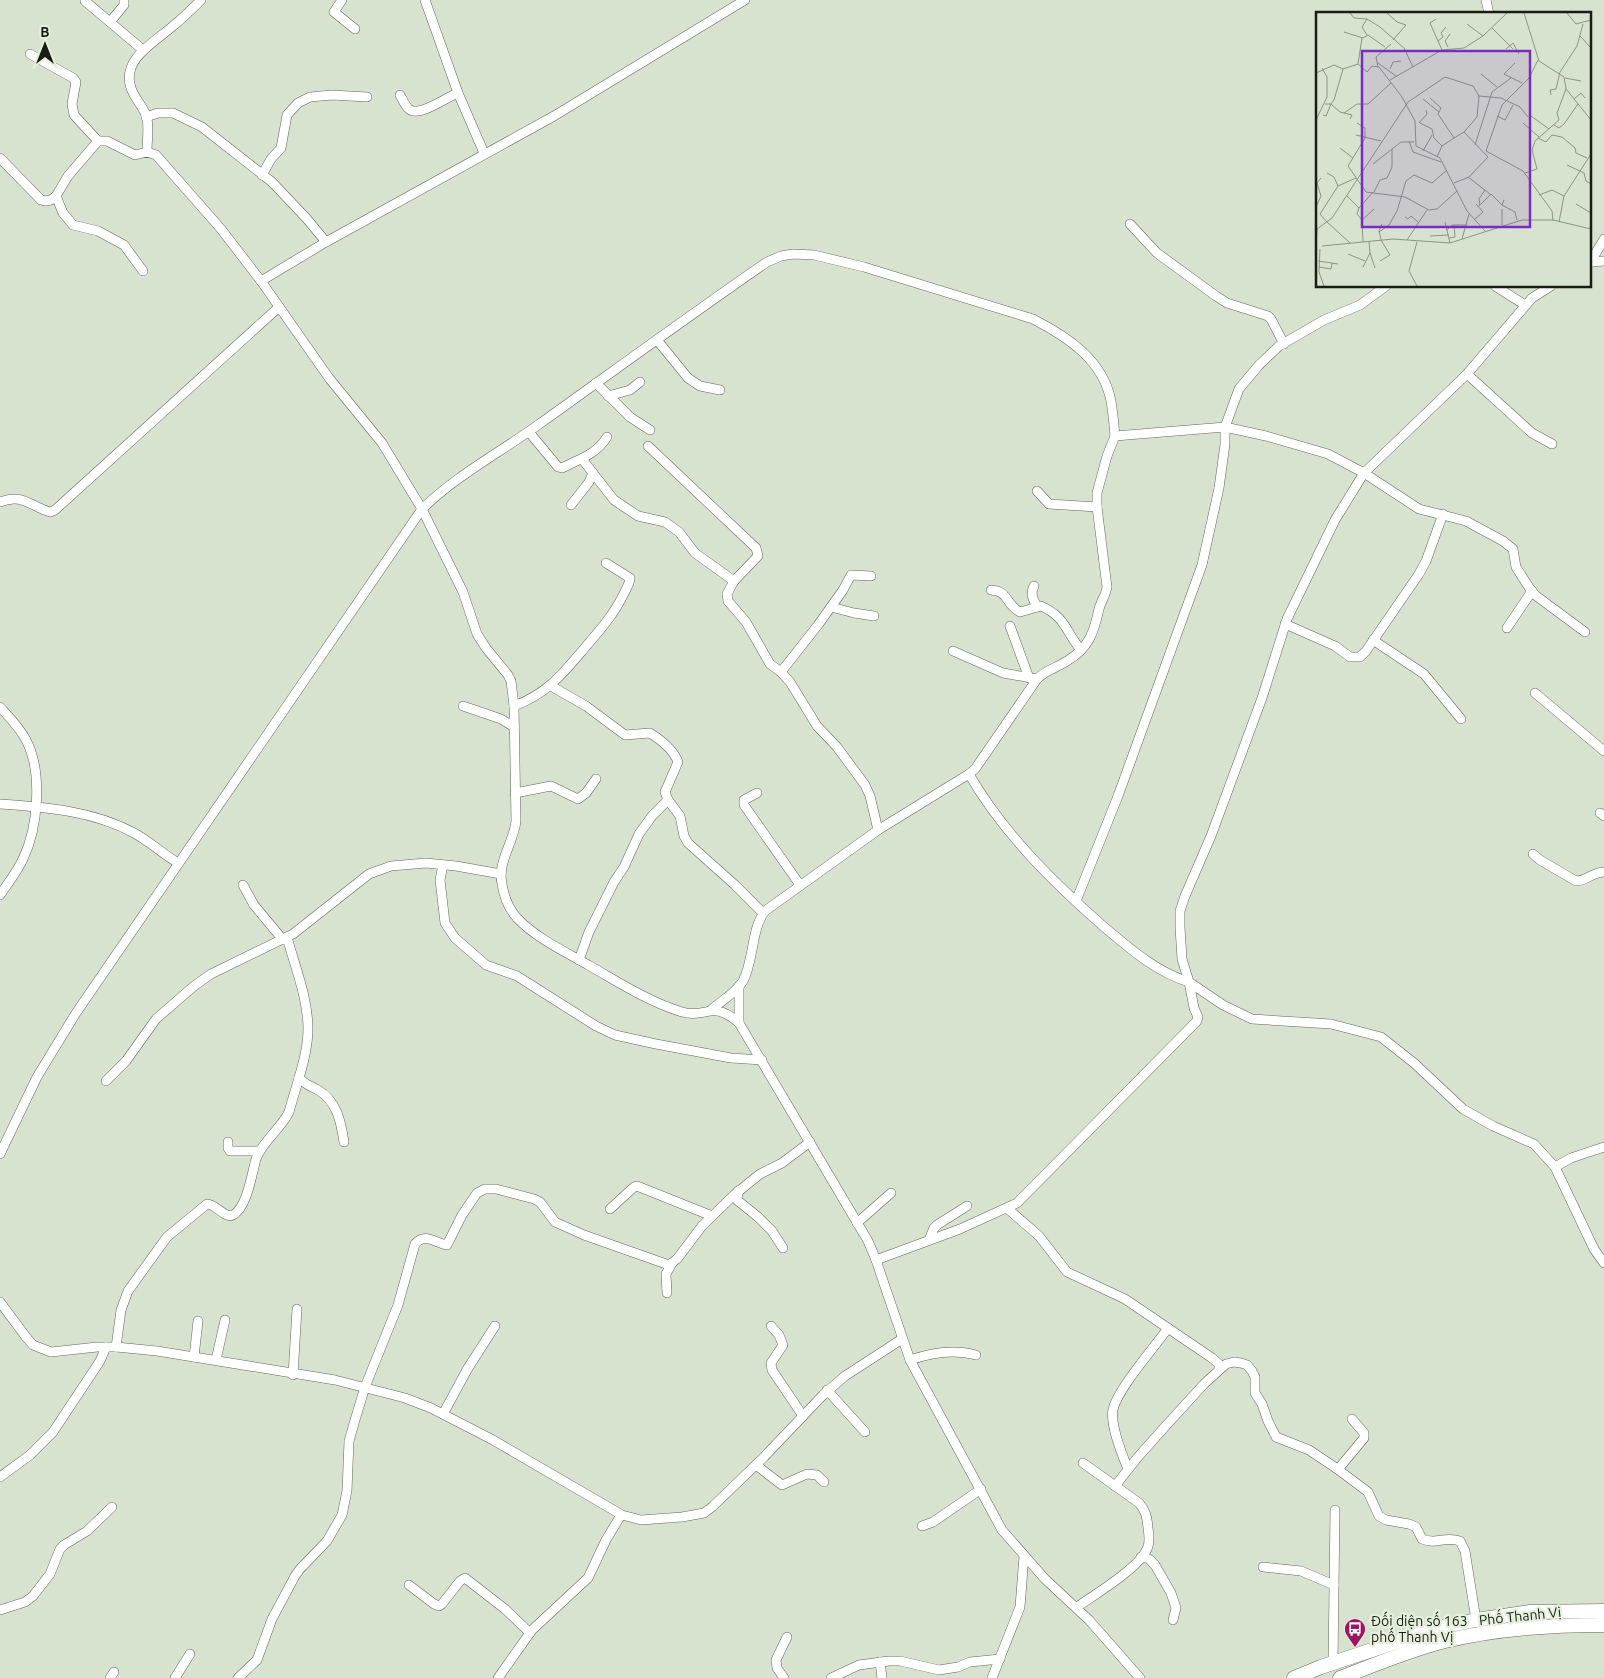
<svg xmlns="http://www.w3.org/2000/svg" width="1604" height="1678" font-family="Ubuntu,sans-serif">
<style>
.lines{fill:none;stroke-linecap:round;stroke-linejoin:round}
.minor-casing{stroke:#5e6957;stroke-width:10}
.primary-casing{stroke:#5e6957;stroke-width:15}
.minor{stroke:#fff;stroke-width:9}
.primary{stroke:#fff;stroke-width:14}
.labels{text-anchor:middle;stroke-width:4.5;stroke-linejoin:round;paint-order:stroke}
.street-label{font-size:14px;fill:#181d16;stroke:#e4f0dc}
.poi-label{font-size:14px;fill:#181d16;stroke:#e4f0dc;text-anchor:start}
.inset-road{fill:none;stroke:#8b9485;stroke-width:1}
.view{fill:#7b2cbf;fill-opacity:0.15;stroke:#7b2cbf;stroke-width:2.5}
.inset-edge{fill:none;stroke:#181d16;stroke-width:2.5}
</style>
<rect width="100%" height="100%" fill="#d7e3cf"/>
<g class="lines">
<g class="minor-casing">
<g id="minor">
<path d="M 342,0 L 334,12 L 355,29"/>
<path d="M 425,0 L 458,93 L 484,153"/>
<path d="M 1486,0 L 1489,14"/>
<path d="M 85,1 L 143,50"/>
<path d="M 110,22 L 124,5 L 124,0"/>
<path d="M 30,54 L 73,78 L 76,82 L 72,104 L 74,115 L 98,141"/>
<path d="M 400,95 C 403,100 405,106 409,109 C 419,118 446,97 458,93"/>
<path d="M 146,117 L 158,113 L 173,113 L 202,127 L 272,182 L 307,219 L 326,242"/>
<path d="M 147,152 C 147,141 149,129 147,118 C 144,107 134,98 131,88 C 121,59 155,42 173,26 C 183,18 192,9 201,0"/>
<path d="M 0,158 L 41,200 L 46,201 L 51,200 L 56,196 L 68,176 L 98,141 L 107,141 L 135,155 L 147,152 L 156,155 L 221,229 L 261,281 L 329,378 L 382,443 L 422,509 L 463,592 L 477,634 L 486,648 L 508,675 L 511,681 L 514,706 L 516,821 C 514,842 497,862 502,884 C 504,897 508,908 517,918 C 537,939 566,952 590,966 C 620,983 649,1002 682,1012 C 707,1019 712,999 739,1023 L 868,1241 L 876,1260 L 910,1360 L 1002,1530 L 1045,1579 L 1089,1620 L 1140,1678"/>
<path d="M 262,175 L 271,159 L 281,148 L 287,115 L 298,103 L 310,97 L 332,95 L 367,97"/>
<path d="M 56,196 L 63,213 L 73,225 L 98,231 L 124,245 L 143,271"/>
<path d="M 1130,224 L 1157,253 L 1216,296 L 1227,303 L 1268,316 L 1271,319 L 1284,344"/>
<path d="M 1592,262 L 1604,261"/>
<path d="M 1590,263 L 1604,239"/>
<path d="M 261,281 L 326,242 L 554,116 L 745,0"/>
<path d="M 1495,286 L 1525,305"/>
<path d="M 1551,286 L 1532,298 L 1467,374 L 1364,473 L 1335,520 L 1287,619 L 1262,698 L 1211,836 L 1185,896 L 1180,911 L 1180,927 L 1182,959 L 1189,982 L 1223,1005 L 1252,1019 L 1331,1024 L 1381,1037 L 1414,1063 L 1463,1109 L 1493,1126 L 1534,1144 L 1555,1167 L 1594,1249 L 1604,1263"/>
<path d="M 657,340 L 688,378 L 700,386 L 720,390"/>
<path d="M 1467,374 L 1532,433 L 1552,444"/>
<path d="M 596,383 L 630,417 L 650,430"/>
<path d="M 608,396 L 630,390 L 640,382"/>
<path d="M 529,432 L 558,467 L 562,468 C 579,459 596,455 607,437"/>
<path d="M 648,446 L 756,548 L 758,556 L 734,581 L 727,594 L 728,601 L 746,622 L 770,664 L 781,672 L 790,682 L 817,726 L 837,747 L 865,785 L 870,796 L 878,830 L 765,911 C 751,929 754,961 743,981 C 736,993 721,1001 711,1010"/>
<path d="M 582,459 L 614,500 L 638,516 L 665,522 L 679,532 L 695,553 L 734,581"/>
<path d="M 1037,491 L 1049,504 L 1097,507"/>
<path d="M 0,502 C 22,493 30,506 50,512 L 55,510 L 279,307"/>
<path d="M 571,505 L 589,482 L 593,473"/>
<path d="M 1034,586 C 1030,594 1033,599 1037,607"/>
<path d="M 991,590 C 1009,591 1005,604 1020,612 L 1041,606 C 1066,617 1065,631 1081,650"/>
<path d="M 831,607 L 854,613 L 874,616"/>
<path d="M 1285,624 L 1335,646 L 1350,657 L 1360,657 L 1366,651 L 1419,574 L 1426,561 L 1443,514"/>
<path d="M 1010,626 L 1029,678"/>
<path d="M 1507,628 L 1532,591"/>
<path d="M 1373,640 L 1424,674 L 1461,719"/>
<path d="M 953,651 L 1003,673 L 1037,679"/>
<path d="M 781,672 L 818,625 L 843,590 L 851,575 L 871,576"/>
<path d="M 551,686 L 586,706 L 625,735 L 650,733 C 661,740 674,751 678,762 L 665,792 L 668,800 L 680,816 L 684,836 L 688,843 L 735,885 L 763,913"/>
<path d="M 1535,693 L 1604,751"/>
<path d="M 463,706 L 501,719 L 514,727"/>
<path d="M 514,706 C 549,693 564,672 588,644 C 607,622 617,610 629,583 L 630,578 L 606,563"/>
<path d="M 0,707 C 9,717 20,728 26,740 C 43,772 38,828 23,859 C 17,872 8,883 0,895"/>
<path d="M 969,774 L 975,769 L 1037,679 C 1046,670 1056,668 1067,661 C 1089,648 1094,632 1099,609 C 1101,601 1106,595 1107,587 L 1097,507 L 1097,493 L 1107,456 L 1115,436 L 1225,427 L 1266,436 L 1328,454 L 1364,473 L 1419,509 L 1466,521 L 1503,541 L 1513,549 L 1516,567 L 1530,589 L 1535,595 L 1585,632"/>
<path d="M 515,793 L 551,786 L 578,799 L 586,793 L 596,779"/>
<path d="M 757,793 L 744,800 L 744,805 L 800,885"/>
<path d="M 0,804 C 45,807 94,811 134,833 C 149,841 163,854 178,863"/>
<path d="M 1600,813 L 1604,816"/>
<path d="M 1533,854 L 1540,860 L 1576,881 C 1586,881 1593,872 1604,872"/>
<path d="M 443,865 L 440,880 L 445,923 L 455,938 L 486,965 L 517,976 L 596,1026 L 615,1035 L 656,1044 L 731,1058 L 762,1060"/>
<path d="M 243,885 L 254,905 L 283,940"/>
<path d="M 1076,901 L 1118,796 L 1202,565 L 1219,488 L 1225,444 L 1225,427 L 1239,389 L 1259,365 L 1279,346 L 1324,320 L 1360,305 L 1386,286"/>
<path d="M 579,960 L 589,932 L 614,882 L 624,867 L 639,834 L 652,816 L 668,800"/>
<path d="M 739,1023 L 739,986"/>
<path d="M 299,1077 C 303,1084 311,1086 318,1090 C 337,1101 341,1122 344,1142"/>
<path d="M 106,1081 L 126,1061 L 156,1019 L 194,986 L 211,974 L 293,934 L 369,874 L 391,866 L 426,863 L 456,866 L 501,874"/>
<path d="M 228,1142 L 228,1148 L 230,1151 L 259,1151"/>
<path d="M 0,1154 L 37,1077 L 76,1013 L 422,509 C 457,475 499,453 538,425 C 615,370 690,315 767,262 L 781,256 L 793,254 L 814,255 L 864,267 L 1033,319 C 1068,337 1103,360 1111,401 C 1113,413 1114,425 1115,436"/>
<path d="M 1555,1167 L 1571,1158 L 1604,1147"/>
<path d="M 738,1191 L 737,1200 L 758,1217 L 772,1231 L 783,1248"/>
<path d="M 610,1209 L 634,1187 L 637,1186 L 712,1216"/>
<path d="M 1008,1209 L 1039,1236 L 1067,1272 L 1125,1299 L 1212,1358 L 1219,1364 L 1219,1370"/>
<path d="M 857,1223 L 891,1193"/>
<path d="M 929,1240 L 934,1228 L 937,1225 L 967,1206"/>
<path d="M 876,1260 L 960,1229 L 1017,1203 L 1197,1021 L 1198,1017 L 1194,1008 L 1189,982 C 1156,972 1129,948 1103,926 C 1053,882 1003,833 969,774 L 878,830"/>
<path d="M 667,1293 L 666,1274 L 672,1263"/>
<path d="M 0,1302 L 26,1337 L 33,1345 L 51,1352 L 97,1347 L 116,1347 L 157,1351 L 335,1380 L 405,1398 L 431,1408 L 493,1440 L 622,1515 L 641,1520 L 682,1517 L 704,1513 L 712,1507 L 764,1457 L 823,1395 L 845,1376 L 902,1339"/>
<path d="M 771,1326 L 779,1335 L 783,1345 L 771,1363 L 772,1370 L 803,1416"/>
<path d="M 116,1347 L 121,1310 L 128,1291 L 167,1237 L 207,1204 C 216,1204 225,1219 233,1215 C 247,1208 252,1173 256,1159 C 263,1140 281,1129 289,1112 C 296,1085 308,1056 308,1029 C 308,998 295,967 287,937"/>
<path d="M 194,1357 L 198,1321"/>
<path d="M 216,1360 L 225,1320"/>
<path d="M 910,1360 C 930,1353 955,1349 976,1355"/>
<path d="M 293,1375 L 297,1309"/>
<path d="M 827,1390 L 865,1432"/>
<path d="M 443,1414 L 468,1368 L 495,1326"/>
<path d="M 756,1465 L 782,1485 L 807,1474 L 817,1475 L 824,1482"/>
<path d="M 1336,1468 L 1368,1492 L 1379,1516 L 1386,1520 L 1409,1524 L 1416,1527 L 1422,1539 C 1436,1545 1444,1536 1460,1541 L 1465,1551 L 1476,1620"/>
<path d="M 1128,1469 C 1122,1455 1110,1424 1113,1409 C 1119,1387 1154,1348 1168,1328"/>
<path d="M 0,1477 L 30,1455 L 53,1432 L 100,1361 L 106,1347"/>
<path d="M 1115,1486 L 1138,1457 L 1162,1430 L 1204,1384 L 1226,1364 L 1234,1362 L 1241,1363 L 1247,1365 L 1252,1371 L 1255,1377 L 1255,1393 L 1262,1404 L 1268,1421 L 1276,1437 L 1309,1450 L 1336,1468 L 1340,1467 L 1364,1438 L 1364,1433 L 1352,1419"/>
<path d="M 922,1526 L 933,1522 L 981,1489"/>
<path d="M 1141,1557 L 1149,1559 L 1155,1565 L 1171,1593 L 1176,1608 L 1173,1620"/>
<path d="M 1263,1567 L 1301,1571 L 1334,1585"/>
<path d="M 409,1585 L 434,1604 L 439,1606 L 442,1604 L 460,1581 L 465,1578 L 505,1609 L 530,1633"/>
<path d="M 1077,1607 C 1094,1595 1137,1569 1146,1551 C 1150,1545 1149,1534 1148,1528 C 1147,1517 1146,1511 1139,1503 L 1083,1463"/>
<path d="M 0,1610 L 25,1602 L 33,1596 L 50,1574 L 60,1549 L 64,1545 L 87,1531 L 112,1507"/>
<path d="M 880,1662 L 882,1678"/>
<path d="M 1333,1664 L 1335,1510"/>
<path d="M 110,1678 L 114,1672"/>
<path d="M 175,1678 L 190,1654"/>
<path d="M 238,1678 L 257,1660 L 272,1619 L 295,1576 L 300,1569 L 327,1541 L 342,1515 L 347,1491 L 349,1441 L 355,1420 L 365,1387 L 398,1305 L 415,1244 C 425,1232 435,1243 447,1245 L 462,1215 L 477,1193 L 485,1189 L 496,1189 L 534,1199 L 540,1202 L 555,1222 L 584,1235 L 669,1265 L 677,1259 L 702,1226 L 734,1195 L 760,1174 L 782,1163 L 810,1142"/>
<path d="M 498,1678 L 532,1630 L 588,1578 L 606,1540 L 621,1515"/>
<path d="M 784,1678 L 777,1668 L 776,1660 L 787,1637"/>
<path d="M 831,1678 L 859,1665 L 889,1661 L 900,1661 L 939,1670 L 958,1667 L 970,1662 L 1000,1659"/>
<path d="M 992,1678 L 1020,1607 L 1024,1556"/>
</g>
</g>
<g class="primary-casing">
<g id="primary">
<path d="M 1294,1678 L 1321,1667 L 1441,1627 L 1476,1620 L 1530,1612 L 1604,1611"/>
<path d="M 1340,1678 C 1374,1665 1409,1650 1445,1641 C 1497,1628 1551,1625 1604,1625"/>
</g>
</g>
<use href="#minor" class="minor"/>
<use href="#primary" class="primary"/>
</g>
<defs>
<g id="bus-pin" transform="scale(1.125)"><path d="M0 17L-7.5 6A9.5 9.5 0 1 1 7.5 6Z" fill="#9e1563" stroke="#e4f0dc"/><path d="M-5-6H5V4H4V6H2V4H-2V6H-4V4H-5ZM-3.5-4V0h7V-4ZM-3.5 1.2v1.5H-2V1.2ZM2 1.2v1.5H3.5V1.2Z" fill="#fff"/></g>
</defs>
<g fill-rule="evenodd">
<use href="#bus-pin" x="1355" y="1629"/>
</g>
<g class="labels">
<g class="street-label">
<text transform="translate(1520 1616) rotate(-6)" y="5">Phố Thanh Vị</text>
</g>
<g class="poi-label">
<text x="1371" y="1626">Đối diện số 163<tspan x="1371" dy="16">phố Thanh Vị</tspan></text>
</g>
</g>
<g transform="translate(1316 12)">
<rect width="275" height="275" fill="#d7e3cf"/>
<path class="inset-road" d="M 34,1 L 38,6 L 51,7 L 64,15 L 88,36 L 97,55M 71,1 L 81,10 L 90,13 L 77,28M 208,1 L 223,49 L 248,65 L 250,77 L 275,108M 251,1 L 260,12 L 275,8M 51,7 L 46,15 L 51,23M 120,7 L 114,11 L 126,38M 151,12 L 167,24M 176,16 L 197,37M 28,20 L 47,26 L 52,23 L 69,35M 264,24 L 275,36M 122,29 L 127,25 L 125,21 L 130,15M 132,35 L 129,29 L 134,22M 190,37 L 197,31 L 203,42M 222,48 L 213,66 L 186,93 L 170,139 L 207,159 L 236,199 L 237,209M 62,51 L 80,64M 199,51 L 188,62 L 206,71M 42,52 L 46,26M 62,55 L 60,45 L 75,32M 74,57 L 77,50 L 85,49M 0,61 L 18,53 L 27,57 L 42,52 L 51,60 L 56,54 L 63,55 L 86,85 L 99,109 L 100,134 L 124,146 L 151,199 L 169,219M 165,62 L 181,75M 249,66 L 265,69M 74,68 L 126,38 L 148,36 L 167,24 L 191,1M 235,83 L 234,78 L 240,77 L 244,60 L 261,34 L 267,12M 114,86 L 125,96 L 122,102 L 138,126 L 126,134 L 121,145M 107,87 L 123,100M 258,87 L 265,81 L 269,86M 9,92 L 15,92 L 18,88 L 27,57M 28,101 L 41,92 L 52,92 L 75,71M 7,103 L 10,104 L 15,92 L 24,100 L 36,103 L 34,107M 181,104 L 189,108 L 197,93M 215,104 L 233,117M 0,108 L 11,85 L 11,65 L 6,56M 41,111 L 49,116 L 49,126 L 32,154 L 50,180 L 89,185 L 113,198 L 121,197 L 141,179M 103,111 L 111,102 L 110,98M 104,111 L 116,117 L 118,126 L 126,134M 207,111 L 223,125M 238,113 L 243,116 L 248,112 L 262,92M 148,120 L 161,105 L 163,84 L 185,86 L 204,95 L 212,105M 40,123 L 65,129M 222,126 L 230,130 L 236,123 L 246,125 L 259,136 L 260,141 L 271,146M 93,129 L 97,140 L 125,150M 159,133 L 176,80 L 195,66M 24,136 L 37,146M 107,139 L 116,123M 57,152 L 85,130 L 98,130M 251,153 L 268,161 L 270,169 L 275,172M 11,161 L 18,165 L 22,174 L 40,166M 209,161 L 221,157 L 216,138 L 219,129 L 243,108 L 241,101 L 250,77M 152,165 L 174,182M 138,171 L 153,165 L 172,145 L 148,120 L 138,126M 58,180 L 64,168 L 71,166 L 76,155 L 76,137M 223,183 L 236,178 L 248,184M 31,184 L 43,196 L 41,202 L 46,208 L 47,230M 260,192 L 275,201M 164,193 L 163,187 L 169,178M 186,193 L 199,200 L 201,208M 163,194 L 175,182 L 186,193 L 188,188M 0,195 L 5,184 L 1,171 L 5,166M 43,196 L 57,180M 89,205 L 92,207 L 95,204 L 102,210M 159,207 L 167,200 L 160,192M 46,208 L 58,197M 11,210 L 4,202 L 22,174M 11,210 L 34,231M 129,210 L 134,231M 243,210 L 248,184 L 275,142M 186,213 L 186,197M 131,218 L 136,213 L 151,213M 63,220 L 73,213 L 81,199 L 90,169 L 98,163 L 116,171 L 131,158M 114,224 L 133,223M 133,226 L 139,225 L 138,213M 146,227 L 153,202M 91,228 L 111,198M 0,229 L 1,217 L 16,206 L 92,90 L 129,65 L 157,74 L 163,84M 6,234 L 77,227 L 134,231 L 206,208 L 237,208 L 275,217M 4,237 L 3,260 L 8,274M 54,241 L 59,256M 32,242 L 49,249M 2,249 L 22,252M 64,249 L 74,243 L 65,228 L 63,219 L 66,212M 3,255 L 15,257 L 16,251M 47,255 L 54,241 L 53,229M 101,274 L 93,259 L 101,230"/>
<path class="view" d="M 46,39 L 214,39 L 214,215 L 46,215 Z"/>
<rect width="275" height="275" class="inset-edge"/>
</g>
<g transform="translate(45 45)" stroke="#e4f0dc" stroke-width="4" paint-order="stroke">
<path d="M0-4L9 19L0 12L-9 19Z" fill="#181d16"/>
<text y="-8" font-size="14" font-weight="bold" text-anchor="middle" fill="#181d16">B</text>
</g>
</svg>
